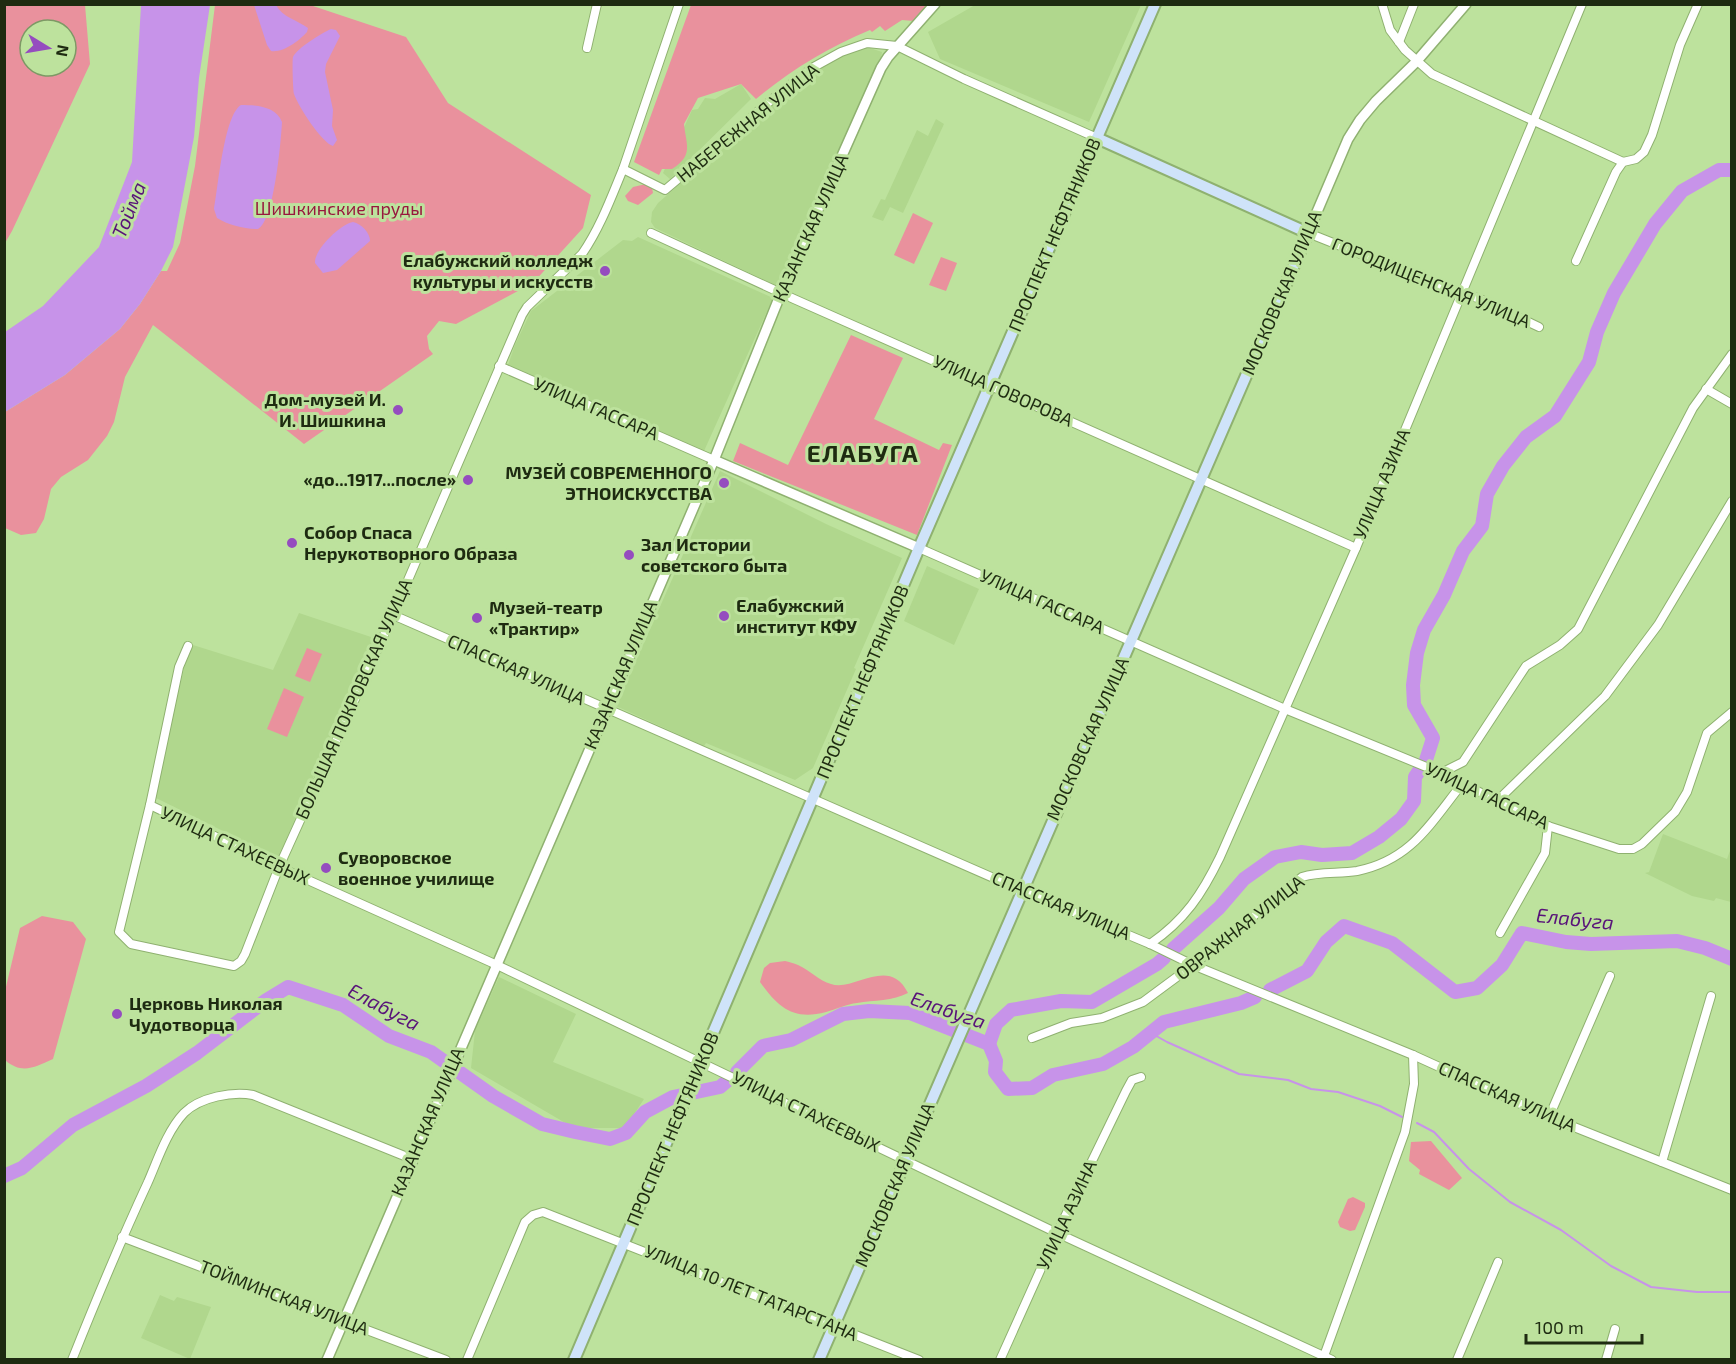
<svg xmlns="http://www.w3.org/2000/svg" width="1736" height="1364" font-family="'Exo 2',sans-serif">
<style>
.built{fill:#b0d78d}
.green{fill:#e9919d;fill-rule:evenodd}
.water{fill:#c793e9}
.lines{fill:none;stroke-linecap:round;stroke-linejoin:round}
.stream{stroke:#c793e9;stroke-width:2}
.river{stroke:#c793e9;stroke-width:14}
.minor-casing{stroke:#8fb170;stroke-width:10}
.tertiary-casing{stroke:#8fb170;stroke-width:12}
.secondary-casing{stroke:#8fb170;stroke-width:14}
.minor{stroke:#fff;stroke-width:8}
.tertiary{stroke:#fff;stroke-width:9}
.secondary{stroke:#cfe3f9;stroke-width:10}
.poi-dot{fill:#954cbf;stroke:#bde29d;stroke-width:2}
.labels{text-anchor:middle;stroke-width:6;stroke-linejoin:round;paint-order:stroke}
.street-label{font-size:18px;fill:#1e2b11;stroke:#bde29d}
.park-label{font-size:18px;fill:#97173d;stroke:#bde29d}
.poi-label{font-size:18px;font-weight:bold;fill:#1e2b11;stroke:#bde29d;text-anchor:start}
.water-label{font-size:20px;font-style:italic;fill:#581379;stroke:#bde29d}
.district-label{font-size:24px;font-weight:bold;letter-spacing:1.5px;fill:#1e2b11;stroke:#bde29d}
</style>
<rect width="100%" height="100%" fill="#bde29d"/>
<g class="built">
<path d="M 975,5 L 975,4 L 1141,5 L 1089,122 L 940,59 L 928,32 Z"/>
<path d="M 867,47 L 882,52 L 881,59 L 780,285 L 777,286 L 655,228 L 651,222 L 652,212 L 658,203 L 785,92 L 842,55 Z"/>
<path d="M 741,84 L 751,99 L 670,179 L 663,173 L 692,110 L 698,109 L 705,98 L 715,99 Z"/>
<path d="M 936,119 L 944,124 L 903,213 L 890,207 L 883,221 L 872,217 L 881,199 L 885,200 L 917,130 L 928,136 Z"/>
<path d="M 638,237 L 773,298 L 704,451 L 508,365 L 515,345 L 531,311 L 623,240 L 632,241 Z"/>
<path d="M 720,471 L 826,524 L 902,558 L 854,668 L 856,669 L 813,768 L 795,780 L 706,743 L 704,746 L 616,706 Z"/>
<path d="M 927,566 L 979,589 L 954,645 L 904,621 Z"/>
<path d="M 299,613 L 374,638 L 278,858 L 154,797 L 185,664 L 193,645 L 273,670 Z"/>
<path d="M 1663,834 L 1727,859 L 1731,848 L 1731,902 L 1716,898 L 1714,901 L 1692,896 L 1645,873 L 1649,872 Z"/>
<path d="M 499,977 L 576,1014 L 553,1062 L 644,1099 L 625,1128 L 574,1128 L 471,1068 L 475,1031 Z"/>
<path d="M 160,1295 L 174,1301 L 177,1297 L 211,1307 L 190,1359 L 141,1338 Z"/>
</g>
<g class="green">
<path d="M 5,4 L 85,5 L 90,64 L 12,231 L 5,243 ZM 30,30 L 66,30 L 66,66 L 30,66 Z"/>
<path d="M 215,5 L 310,5 L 406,37 L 448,103 L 591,195 L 583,228 L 533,283 L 456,324 L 439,321 L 427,336 L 429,349 L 433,354 L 304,444 L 153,325 L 125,377 L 114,422 L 107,436 L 88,460 L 61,477 L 51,489 L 44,519 L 36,533 L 21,535 L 5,528 L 5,412 L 65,375 L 120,329 L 140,304 L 161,271 L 167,271 L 180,243 L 195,166 Z"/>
<path d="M 691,5 L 931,5 L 914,21 L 902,20 L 885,31 L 880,26 L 872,32 L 870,30 C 827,48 791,70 756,99 L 741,84 L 698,98 L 684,124 C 686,145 694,155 672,169 L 662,169 L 659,175 L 634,162 Z"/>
<path d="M 646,184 L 652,188 L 653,193 L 638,205 L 628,201 L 625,196 L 633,187 Z"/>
<path d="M 913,213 L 933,223 L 914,264 L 894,255 Z"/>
<path d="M 941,257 L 957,263 L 946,291 L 929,285 Z"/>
<path d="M 851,335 L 903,358 L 874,419 L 939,450 L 943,443 L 952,445 L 917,535 L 733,461 L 740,443 L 788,465 Z"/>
<path d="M 307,648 L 322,654 L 310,682 L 295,676 Z"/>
<path d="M 284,688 L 304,697 L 287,737 L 267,729 Z"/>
<path d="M 42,916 L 73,922 L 86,939 L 53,1059 C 35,1067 22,1075 5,1060 L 5,991 L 20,928 Z"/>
<path d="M 785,961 C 789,962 794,963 798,965 C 810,970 819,981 831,984 C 854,992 889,955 908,993 C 893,1001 874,1000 857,1003 C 847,1004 837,1009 826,1012 C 793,1021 778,1007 760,982 L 764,968 L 770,963 Z"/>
<path d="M 1431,1141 L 1462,1178 L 1449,1190 L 1419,1174 L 1420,1170 L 1409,1161 L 1411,1142 Z"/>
<path d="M 1353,1197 L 1365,1203 L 1365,1207 L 1355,1230 L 1350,1231 L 1340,1227 L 1338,1222 L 1348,1199 Z"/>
</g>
<g class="water">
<path d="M 141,5 L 210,5 L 199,78 L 194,137 L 173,247 L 161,271 L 140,304 L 120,329 L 65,375 L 5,412 L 5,332 L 43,306 L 99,247 L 132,162 Z"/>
<path d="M 254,5 L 276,5 C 282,17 297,20 308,28 L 307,32 C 299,41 283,53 271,51 L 267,45 Z"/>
<path d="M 331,29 L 336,30 L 340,36 L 326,64 L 325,72 L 333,110 L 332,126 L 337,140 L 333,146 C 322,143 298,106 294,94 C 293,91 292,59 293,57 C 297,48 322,33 331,29 Z"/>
<path d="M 241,105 C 255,105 276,106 282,122 C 281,142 274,221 258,229 C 244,229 228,225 217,218 L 214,209 C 218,188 224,115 241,105 Z"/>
<path d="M 353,222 C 362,224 370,233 370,241 L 337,270 L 323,273 L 315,263 C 314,249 341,224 353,222 Z"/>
</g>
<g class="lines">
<g class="stream">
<path d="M 1151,1033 L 1167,1042 L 1239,1074 L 1288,1080 L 1311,1089 L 1338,1092 L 1380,1106 L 1402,1117"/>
<path d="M 1417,1123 L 1434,1132 L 1469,1169 L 1510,1202 L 1561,1230 L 1611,1266 L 1651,1287 L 1697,1292 L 1732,1292"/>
</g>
<g class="river">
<path d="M 1426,760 L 1433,738 L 1414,705 L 1413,685 L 1417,653 L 1424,630 L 1444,595 L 1463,551 L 1482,526 L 1487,494 L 1503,466 L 1526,437 L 1555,416 L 1589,362 L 1597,332 L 1614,293 L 1655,224 L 1682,191 L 1719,170 L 1732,170"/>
<path d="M 1173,949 L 1219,908 L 1244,879 L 1275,857 L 1301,852 L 1322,855 L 1352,853 L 1379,837 L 1401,819 L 1414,801 L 1415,777 L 1419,771"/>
<path d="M 1270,990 L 1307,971 L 1326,942 L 1344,926 L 1392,943 L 1455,992 L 1477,988 L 1502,965 L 1522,933 L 1566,942 L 1591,944 L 1677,941 L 1705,948 L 1732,959"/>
<path d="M 989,1044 L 996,1024 L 1011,1010 L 1061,1001 L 1092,1002 L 1157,964 L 1164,958"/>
<path d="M 737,1072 L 763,1046 L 791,1040 L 843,1014 L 869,1011 L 910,1013 L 989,1044 L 996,1061 L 995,1072 L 1008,1089 L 1032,1088 L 1053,1075 L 1103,1064 L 1133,1047 L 1164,1022 L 1241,1003 L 1255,997"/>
<path d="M 4,1176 L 22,1168 L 73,1125 L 146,1086 L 197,1053 L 265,1001 L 288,987 L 343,1005 L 389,1036 L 431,1052 L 493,1096 L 542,1124 L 575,1132 L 610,1139 L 626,1133 L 645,1112 L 673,1097 L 720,1087 L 727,1081"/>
</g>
<g class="minor-casing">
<g id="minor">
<path d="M 1382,4 L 1390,30 L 1405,50 L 1432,74 L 1623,162"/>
<path d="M 1399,42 L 1414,4"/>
<path d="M 587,48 L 597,4"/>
<path d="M 623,169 L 679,4"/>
<path d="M 651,233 L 794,299 L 1356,548"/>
<path d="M 1308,233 L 1461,294 L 1478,298 L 1539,327"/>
<path d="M 1576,261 L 1616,172 L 1623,162 L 1636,159 L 1644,152 L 1652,135 L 1680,45 L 1698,4"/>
<path d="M 499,366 L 714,460"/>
<path d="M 1706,389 L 1732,404"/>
<path d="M 919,548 L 1285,709 L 1441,773 L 1548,826 L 1619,849 L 1633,849 L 1642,844 L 1675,812 L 1687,792 L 1707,733 L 1732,712"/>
<path d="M 393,615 L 1021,890 L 1150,944 L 1193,965 L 1413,1055 L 1549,1117 L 1732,1190"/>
<path d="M 188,646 L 179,667 L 150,805 L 119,932 L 131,944 L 234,966 L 241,961 L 245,954 L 279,867 L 393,615 L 522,315 L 527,307 L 582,254 C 600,228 611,198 623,169 L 665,190 L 782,91 L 812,68 L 841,52 L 867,43 L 897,46 L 964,79 L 1097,138"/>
<path d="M 1441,773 L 1463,762 L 1526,666 L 1560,645 L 1578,629 L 1693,408 L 1732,354"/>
<path d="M 1498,800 L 1605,696 L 1658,625 L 1732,501"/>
<path d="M 150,805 L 279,867 L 497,965 L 1057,1233 L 1332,1360"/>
<path d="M 1500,933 L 1545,853 L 1548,826"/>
<path d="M 1150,944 C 1185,920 1202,894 1220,857 L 1356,548 L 1582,4"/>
<path d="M 1032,1038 L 1071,1023 L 1102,1018 L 1143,1002 L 1193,965 L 1302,877 C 1320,871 1339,874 1357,871 C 1411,860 1430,824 1462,784"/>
<path d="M 1549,1117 L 1610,976"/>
<path d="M 1662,1162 L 1711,996"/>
<path d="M 122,1237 L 446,1360"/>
<path d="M 1324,1356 L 1405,1132 L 1414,1084 L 1413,1055"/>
<path d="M 72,1360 C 96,1300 121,1240 148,1182 C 158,1159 167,1131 184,1113 C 200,1097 233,1091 253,1095 L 412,1159"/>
<path d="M 467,1360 L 525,1222 L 533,1215 L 543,1212 L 919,1360"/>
<path d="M 1000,1360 L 1057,1233 L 1126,1091 L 1132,1080 L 1141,1077"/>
<path d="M 1457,1360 L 1498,1262"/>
<path d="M 1606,1360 L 1615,1329"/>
</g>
</g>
<g class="tertiary-casing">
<g id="tertiary">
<path d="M 1308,233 L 1348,139 L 1360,120 L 1376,101 L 1416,62 L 1466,4"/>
<path d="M 714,460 L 919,548"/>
<path d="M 327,1360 L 714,460 L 781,293 L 881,68 L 888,57 L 935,4"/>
</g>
</g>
<g class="secondary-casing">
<g id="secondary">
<path d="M 574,1360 L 919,548 L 1155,4"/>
<path d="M 819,1360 L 1308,233 L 1097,138"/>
</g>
</g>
<use href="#minor" class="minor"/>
<use href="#tertiary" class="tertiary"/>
<use href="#secondary" class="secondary"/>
</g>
<g class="poi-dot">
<circle cx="605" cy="271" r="6"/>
<circle cx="398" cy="410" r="6"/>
<circle cx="468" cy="480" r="6"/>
<circle cx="724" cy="483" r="6"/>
<circle cx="292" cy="543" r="6"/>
<circle cx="629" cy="555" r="6"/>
<circle cx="724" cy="616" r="6"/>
<circle cx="477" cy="618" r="6"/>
<circle cx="326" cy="868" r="6"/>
<circle cx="117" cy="1014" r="6"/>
</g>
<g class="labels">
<g class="street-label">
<text transform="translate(748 123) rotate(-39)" y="6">НАБЕРЕЖНАЯ УЛИЦА</text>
<text transform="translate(811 228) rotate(-66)" y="6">КАЗАНСКАЯ УЛИЦА</text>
<text transform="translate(1055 235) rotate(-67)" y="6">ПРОСПЕКТ НЕФТЯНИКОВ</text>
<text transform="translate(1431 283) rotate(22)" y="6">ГОРОДИЩЕНСКАЯ УЛИЦА</text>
<text transform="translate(1282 293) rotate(-67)" y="6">МОСКОВСКАЯ УЛИЦА</text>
<text transform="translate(1003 391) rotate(24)" y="6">УЛИЦА ГОВОРОВА</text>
<text transform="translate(596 409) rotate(23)" y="6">УЛИЦА ГАССАРА</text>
<text transform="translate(1382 484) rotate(-67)" y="6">УЛИЦА АЗИНА</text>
<text transform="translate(1042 602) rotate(24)" y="6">УЛИЦА ГАССАРА</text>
<text transform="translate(516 670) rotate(24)" y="6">СПАССКАЯ УЛИЦА</text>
<text transform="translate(621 675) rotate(-67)" y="6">КАЗАНСКАЯ УЛИЦА</text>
<text transform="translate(863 682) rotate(-67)" y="6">ПРОСПЕКТ НЕФТЯНИКОВ</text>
<text transform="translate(354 699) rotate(-66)" y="6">БОЛЬШАЯ ПОКРОВСКАЯ УЛИЦА</text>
<text transform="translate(1088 739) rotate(-66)" y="6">МОСКОВСКАЯ УЛИЦА</text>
<text transform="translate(1487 796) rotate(25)" y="6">УЛИЦА ГАССАРА</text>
<text transform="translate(235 846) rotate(25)" y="6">УЛИЦА СТАХЕЕВЫХ</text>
<text transform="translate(1061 906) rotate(23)" y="6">СПАССКАЯ УЛИЦА</text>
<text transform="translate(1240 928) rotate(-38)" y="6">ОВРАЖНАЯ УЛИЦА</text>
<text transform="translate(1507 1097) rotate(24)" y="6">СПАССКАЯ УЛИЦА</text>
<text transform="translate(806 1112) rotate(26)" y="6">УЛИЦА СТАХЕЕВЫХ</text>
<text transform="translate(428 1122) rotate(-67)" y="6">КАЗАНСКАЯ УЛИЦА</text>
<text transform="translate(673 1129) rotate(-67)" y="6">ПРОСПЕКТ НЕФТЯНИКОВ</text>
<text transform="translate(895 1185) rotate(-67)" y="6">МОСКОВСКАЯ УЛИЦА</text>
<text transform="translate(1067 1215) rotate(-65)" y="6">УЛИЦА АЗИНА</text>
<text transform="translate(751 1293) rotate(22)" y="6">УЛИЦА 10 ЛЕТ ТАТАРСТАНА</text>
<text transform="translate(284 1298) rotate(21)" y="6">ТОЙМИНСКАЯ УЛИЦА</text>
</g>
<g class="park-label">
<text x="339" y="215">Шишкинские пруды</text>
</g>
<g class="poi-label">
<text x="593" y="267" text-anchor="end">Елабужский колледж<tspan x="593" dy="21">культуры и искусств</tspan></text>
<text x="386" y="406" text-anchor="end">Дом-музей И.<tspan x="386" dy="21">И. Шишкина</tspan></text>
<text x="712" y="479" text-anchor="end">МУЗЕЙ СОВРЕМЕННОГО<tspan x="712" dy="21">ЭТНОИСКУССТВА</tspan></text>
<text x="456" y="486" text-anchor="end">«до...1917...после»</text>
<text x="304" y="539">Собор Спаса<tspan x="304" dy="21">Нерукотворного Образа</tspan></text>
<text x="641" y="551">Зал Истории<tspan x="641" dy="21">советского быта</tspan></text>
<text x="736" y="612">Елабужский<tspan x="736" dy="21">институт КФУ</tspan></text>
<text x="489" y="614">Музей-театр<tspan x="489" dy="21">«Трактир»</tspan></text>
<text x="338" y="864">Суворовское<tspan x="338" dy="21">военное училище</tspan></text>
<text x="129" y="1010">Церковь Николая<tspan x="129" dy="21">Чудотворца</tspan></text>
</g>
<g class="water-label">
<text transform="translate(129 210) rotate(-68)" y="7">Тойма</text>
<text transform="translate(1575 919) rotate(6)" y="7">Елабуга</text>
<text transform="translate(384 1007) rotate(28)" y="7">Елабуга</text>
<text transform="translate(948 1010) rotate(19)" y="7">Елабуга</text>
</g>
<g class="district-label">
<text x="863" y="462">ЕЛАБУГА</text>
</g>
</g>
<rect width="1736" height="1364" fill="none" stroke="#1e2b11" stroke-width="12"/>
<g transform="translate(48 48) rotate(101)"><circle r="28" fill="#bde29d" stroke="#7d9965" stroke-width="1.5"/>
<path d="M0-4.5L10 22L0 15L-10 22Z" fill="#954cbf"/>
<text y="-9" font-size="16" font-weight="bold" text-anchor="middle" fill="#1e2b11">N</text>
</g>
<path d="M1526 1334v9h116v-9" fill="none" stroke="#1e2b11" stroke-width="3"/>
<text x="1535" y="1334" font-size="18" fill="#1e2b11" stroke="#bde29d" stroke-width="4.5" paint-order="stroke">100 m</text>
</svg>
